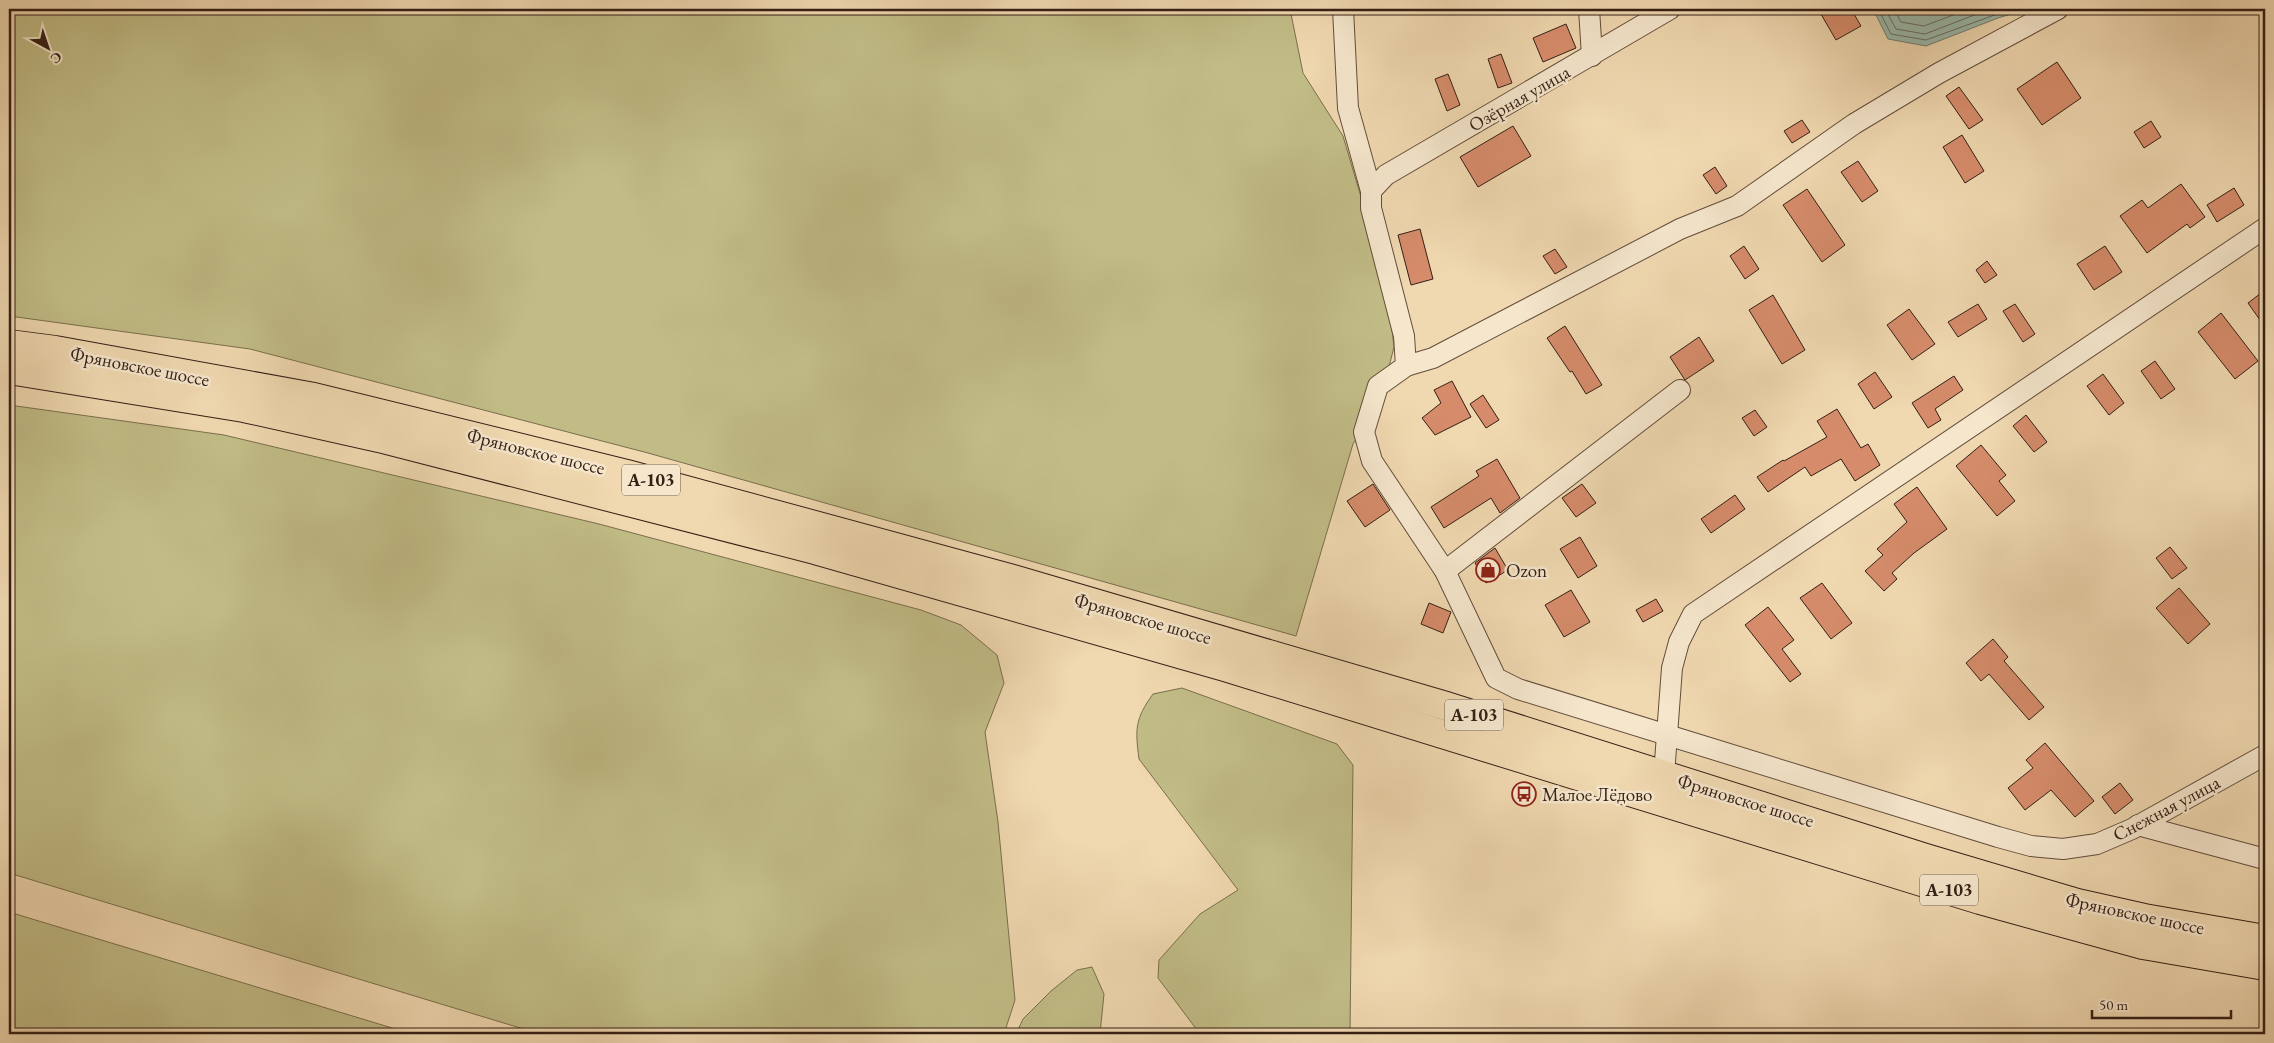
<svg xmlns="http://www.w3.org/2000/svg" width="2274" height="1043" font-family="'EB Garamond',serif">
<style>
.green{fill:#c1bc86;stroke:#7a6e4e}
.water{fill:#9abaab;stroke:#717c6f}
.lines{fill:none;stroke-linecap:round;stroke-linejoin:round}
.shore{stroke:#676c60;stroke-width:1}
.building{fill:#d68c6b;stroke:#341f16}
.minor-casing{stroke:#634d3c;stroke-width:22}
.primary-casing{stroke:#341f16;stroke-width:30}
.minor{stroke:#f5e6cc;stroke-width:20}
.primary{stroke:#f0d8b0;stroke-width:28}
.labels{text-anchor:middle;stroke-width:5;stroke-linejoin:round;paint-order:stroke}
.shield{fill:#f5e6cc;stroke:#6e5b4d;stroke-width:1}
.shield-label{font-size:18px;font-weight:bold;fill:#341f16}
.street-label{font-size:19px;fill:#341f16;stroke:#f5e6cc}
.poi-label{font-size:19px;fill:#341f16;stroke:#f5e6cc;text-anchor:start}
</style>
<rect width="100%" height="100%" fill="#f0d8b0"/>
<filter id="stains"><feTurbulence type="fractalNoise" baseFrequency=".004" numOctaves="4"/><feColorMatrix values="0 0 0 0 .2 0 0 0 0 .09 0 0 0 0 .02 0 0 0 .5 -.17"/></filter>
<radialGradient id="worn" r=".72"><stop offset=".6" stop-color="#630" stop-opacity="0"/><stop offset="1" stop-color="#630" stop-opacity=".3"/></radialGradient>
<g class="green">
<path d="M 9,9 L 1290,9 L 1303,73 L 1343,136 L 1387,285 L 1394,347 L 1380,402 L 1353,444 L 1296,636 L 648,453 L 250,349 L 9,316 Z"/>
<path d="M 9,405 L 224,435 L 599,524 L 921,610 L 961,625 L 997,655 L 1004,683 L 985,732 L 998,822 L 1015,1000 L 1004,1034 L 540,1034 L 9,873 Z"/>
<path d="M 1182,688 L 1337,744 L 1353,765 L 1350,1034 L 1200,1034 L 1158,978 L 1159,960 L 1200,914 L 1238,890 L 1139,759 C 1135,729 1135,719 1153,694 Z"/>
<path d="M 9,912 L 412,1034 L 9,1034 Z"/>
<path d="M 1092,967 L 1104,994 L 1100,1034 L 1016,1034 L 1023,1019 L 1051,991 L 1077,970 Z"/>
</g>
<path class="water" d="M 1873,9 L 2028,9 L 1998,18 L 1926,46 L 1888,39 Z"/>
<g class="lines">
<g class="shore">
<path d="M 1878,9 L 1891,34 L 1926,40 L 2011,9"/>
<path d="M 1885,9 L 1896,29 L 1925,34 L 1990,9"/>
<path d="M 1894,9 L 1901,22 L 1924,26 L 1969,9"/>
</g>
</g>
<g class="building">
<path d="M 1818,9 L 1851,9 L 1861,26 L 1836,40 Z"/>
<path d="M 1566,24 L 1576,48 L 1543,62 L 1533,38 Z"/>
<path d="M 1501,54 L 1512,83 L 1498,88 L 1488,59 Z"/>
<path d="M 2057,62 L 2081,98 L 2042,125 L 2017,89 Z"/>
<path d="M 1448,74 L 1460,105 L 1447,111 L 1435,79 Z"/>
<path d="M 1959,87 L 1983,120 L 1969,129 L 1946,96 Z"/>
<path d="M 1802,120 L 1810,132 L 1792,143 L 1784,131 Z"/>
<path d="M 2151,121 L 2161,137 L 2144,148 L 2134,132 Z"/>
<path d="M 1513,126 L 1531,156 L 1478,187 L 1460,157 Z"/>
<path d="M 1962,135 L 1984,171 L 1965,183 L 1943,147 Z"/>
<path d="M 1858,161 L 1878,191 L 1862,202 L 1841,172 Z"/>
<path d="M 1715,167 L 1727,186 L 1716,194 L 1703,175 Z"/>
<path d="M 2181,184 L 2205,217 L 2190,228 L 2187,224 L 2147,253 L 2120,216 L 2142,200 L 2148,208 Z"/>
<path d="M 2234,188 L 2244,205 L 2217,222 L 2207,205 Z"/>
<path d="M 1807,189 L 1845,245 L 1822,262 L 1783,205 Z"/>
<path d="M 1420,229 L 1433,279 L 1411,285 L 1398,235 Z"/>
<path d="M 1744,246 L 1759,269 L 1745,279 L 1730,256 Z"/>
<path d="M 2105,246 L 2122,272 L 2094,290 L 2077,264 Z"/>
<path d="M 1555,249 L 1567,267 L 1555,274 L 1543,256 Z"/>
<path d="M 1987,261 L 1997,275 L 1985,283 L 1976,270 Z"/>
<path d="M 2265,290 L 2265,327 L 2248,303 Z"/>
<path d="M 1773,295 L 1805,350 L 1782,364 L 1749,310 Z"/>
<path d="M 1978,304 L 1987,319 L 1958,337 L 1948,322 Z"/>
<path d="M 2015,304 L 2035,334 L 2023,342 L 2003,311 Z"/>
<path d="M 1909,309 L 1935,344 L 1912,360 L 1887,325 Z"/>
<path d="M 2221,313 L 2258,361 L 2235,379 L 2198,332 Z"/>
<path d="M 1565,326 L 1602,385 L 1586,394 L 1572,371 L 1570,372 L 1547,338 Z"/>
<path d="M 1699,337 L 1714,361 L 1685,380 L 1670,357 Z"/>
<path d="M 2155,361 L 2175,389 L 2161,399 L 2141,371 Z"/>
<path d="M 1875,372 L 1892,397 L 1874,409 L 1858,384 Z"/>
<path d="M 2103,374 L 2124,403 L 2109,415 L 2087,386 Z"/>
<path d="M 1954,376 L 1963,390 L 1935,409 L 1941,420 L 1928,428 L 1912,403 Z"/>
<path d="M 1452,381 L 1471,417 L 1435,435 L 1422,418 L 1441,403 L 1434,390 Z"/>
<path d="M 1483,395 L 1499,420 L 1486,428 L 1470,404 Z"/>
<path d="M 1837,409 L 1861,448 L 1868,444 L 1880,465 L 1855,481 L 1841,459 L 1811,476 L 1805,467 L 1768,492 L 1757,477 L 1783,460 L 1784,461 L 1827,437 L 1817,421 Z"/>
<path d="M 1755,410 L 1767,427 L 1754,436 L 1742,418 Z"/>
<path d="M 2026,415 L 2047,442 L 2034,452 L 2013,426 Z"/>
<path d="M 1981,445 L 2006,475 L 1999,481 L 2015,501 L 1997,516 L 1956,466 Z"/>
<path d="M 1497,459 L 1520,498 L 1500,513 L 1491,498 L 1444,528 L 1431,507 L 1479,476 L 1476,471 Z"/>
<path d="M 1373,484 L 1390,510 L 1365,527 L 1347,501 Z"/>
<path d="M 1582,484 L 1596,503 L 1576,517 L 1562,498 Z"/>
<path d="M 1917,487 L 1947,529 L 1914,553 L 1892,573 L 1897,579 L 1884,591 L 1865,571 L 1883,555 L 1877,549 L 1907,522 L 1894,504 Z"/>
<path d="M 1735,495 L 1745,509 L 1711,533 L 1701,519 Z"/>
<path d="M 1580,537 L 1597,566 L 1578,578 L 1560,549 Z"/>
<path d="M 2170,547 L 2187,568 L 2172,579 L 2156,558 Z"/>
<path d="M 1495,548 L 1508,570 L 1486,583 L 1475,563 Z"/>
<path d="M 1822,583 L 1852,623 L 1831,639 L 1800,598 Z"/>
<path d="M 2179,588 L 2210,624 L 2188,644 L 2156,608 Z"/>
<path d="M 1571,590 L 1590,622 L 1564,637 L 1545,605 Z"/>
<path d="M 1656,599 L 1663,611 L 1643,622 L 1636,610 Z"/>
<path d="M 1429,603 L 1451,612 L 1443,633 L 1421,624 Z"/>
<path d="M 1768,607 L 1794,640 L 1782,649 L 1801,674 L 1790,682 L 1745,625 Z"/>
<path d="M 1993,639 L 2008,657 L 2004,661 L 2044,707 L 2029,720 L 1989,674 L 1981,681 L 1966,663 Z"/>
<path d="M 2045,743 L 2094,801 L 2075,817 L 2051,790 L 2025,810 L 2008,788 L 2033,768 L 2026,760 Z"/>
<path d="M 2120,783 L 2133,800 L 2115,814 L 2102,797 Z"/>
</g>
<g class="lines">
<g class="minor-casing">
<g id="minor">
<path d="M 1343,9 L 1348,108 L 1371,191 L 1371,208 L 1404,336 L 1406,366 L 1378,386 L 1364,432 L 1372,461 L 1445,571 L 1496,678 L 1518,689 L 1998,837 L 2031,846 L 2063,849 L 2097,844 L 2132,829 L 2265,755"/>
<path d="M 1589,9 L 1592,56"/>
<path d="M 1371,191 L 1386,175 L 1670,9"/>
<path d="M 1406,366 L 1433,358 L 1680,229 L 1737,206 L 1854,124 L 1939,73 L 2058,9"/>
<path d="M 1445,571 L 1680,390"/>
<path d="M 1664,775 L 1672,668 L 1679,642 L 1693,614 L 2265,228"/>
<path d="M 2138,825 L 2265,859"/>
</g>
</g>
<g class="primary-casing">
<g id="primary">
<path d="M 9,344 L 55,350 L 314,397 L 627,474 L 1013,579 L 1446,706 L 1926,858 L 2077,903 L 2144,918 L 2265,939"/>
<path d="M 9,370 L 244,408 L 379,438 L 815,550 L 1225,667 L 1980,900 L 2143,945 L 2265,966"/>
</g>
</g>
<use href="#minor" class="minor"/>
<use href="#primary" class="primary"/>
</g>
<defs>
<g id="shop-ring" transform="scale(1.25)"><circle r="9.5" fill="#f5e6cc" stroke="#8f2418" stroke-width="1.5"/><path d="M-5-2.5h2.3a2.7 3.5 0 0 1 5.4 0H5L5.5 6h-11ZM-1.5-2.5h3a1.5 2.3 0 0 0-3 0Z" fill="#8f2418"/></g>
<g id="bus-ring" transform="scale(1.25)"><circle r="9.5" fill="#f5e6cc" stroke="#8f2418" stroke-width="1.5"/><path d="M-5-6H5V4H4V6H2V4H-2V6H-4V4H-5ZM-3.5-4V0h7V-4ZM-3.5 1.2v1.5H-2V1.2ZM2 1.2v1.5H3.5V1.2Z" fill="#8f2418"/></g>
</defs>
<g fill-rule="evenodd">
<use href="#shop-ring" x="1488" y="570"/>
<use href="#bus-ring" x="1524" y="794"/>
</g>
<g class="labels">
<g class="shield">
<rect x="622" y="464.5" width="58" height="31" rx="4"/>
<rect x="1445" y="699.5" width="58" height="31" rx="4"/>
<rect x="1920" y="874.5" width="58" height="31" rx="4"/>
</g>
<g class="shield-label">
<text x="651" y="486">А-103</text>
<text x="1474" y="721">А-103</text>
<text x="1949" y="896">А-103</text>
</g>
<g class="street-label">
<text transform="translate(1519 98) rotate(-30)" y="7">Озёрная улица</text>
<text transform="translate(140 366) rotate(11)" y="7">Фряновское шоссе</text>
<text transform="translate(536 451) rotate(14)" y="7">Фряновское шоссе</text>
<text transform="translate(1143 618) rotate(16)" y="7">Фряновское шоссе</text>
<text transform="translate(1746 800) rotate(17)" y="7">Фряновское шоссе</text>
<text transform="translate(2166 808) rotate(-28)" y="7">Снежная улица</text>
<text transform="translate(2135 913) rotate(12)" y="7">Фряновское шоссе</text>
</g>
<g class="poi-label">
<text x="1506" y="577">Ozon</text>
<text x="1542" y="801">Малое Лёдово</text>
</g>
</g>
<rect width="2274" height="1043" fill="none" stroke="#f0d8b0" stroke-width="30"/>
<rect x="10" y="10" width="2254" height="1023" fill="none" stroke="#341f16" stroke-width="2.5"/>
<rect x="15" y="15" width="2244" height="1013" fill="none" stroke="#341f16"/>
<g transform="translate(48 48) rotate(140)" stroke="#f5e6cc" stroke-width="4" paint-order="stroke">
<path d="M0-4L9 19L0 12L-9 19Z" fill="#341f16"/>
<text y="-8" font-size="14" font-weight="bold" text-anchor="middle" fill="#341f16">С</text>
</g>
<path d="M2092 1010v8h139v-8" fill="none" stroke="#341f16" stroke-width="2.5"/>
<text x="2099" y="1010" font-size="15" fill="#341f16" stroke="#f5e6cc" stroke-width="4" paint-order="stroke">50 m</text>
<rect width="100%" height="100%" filter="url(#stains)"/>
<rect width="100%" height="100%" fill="url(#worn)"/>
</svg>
